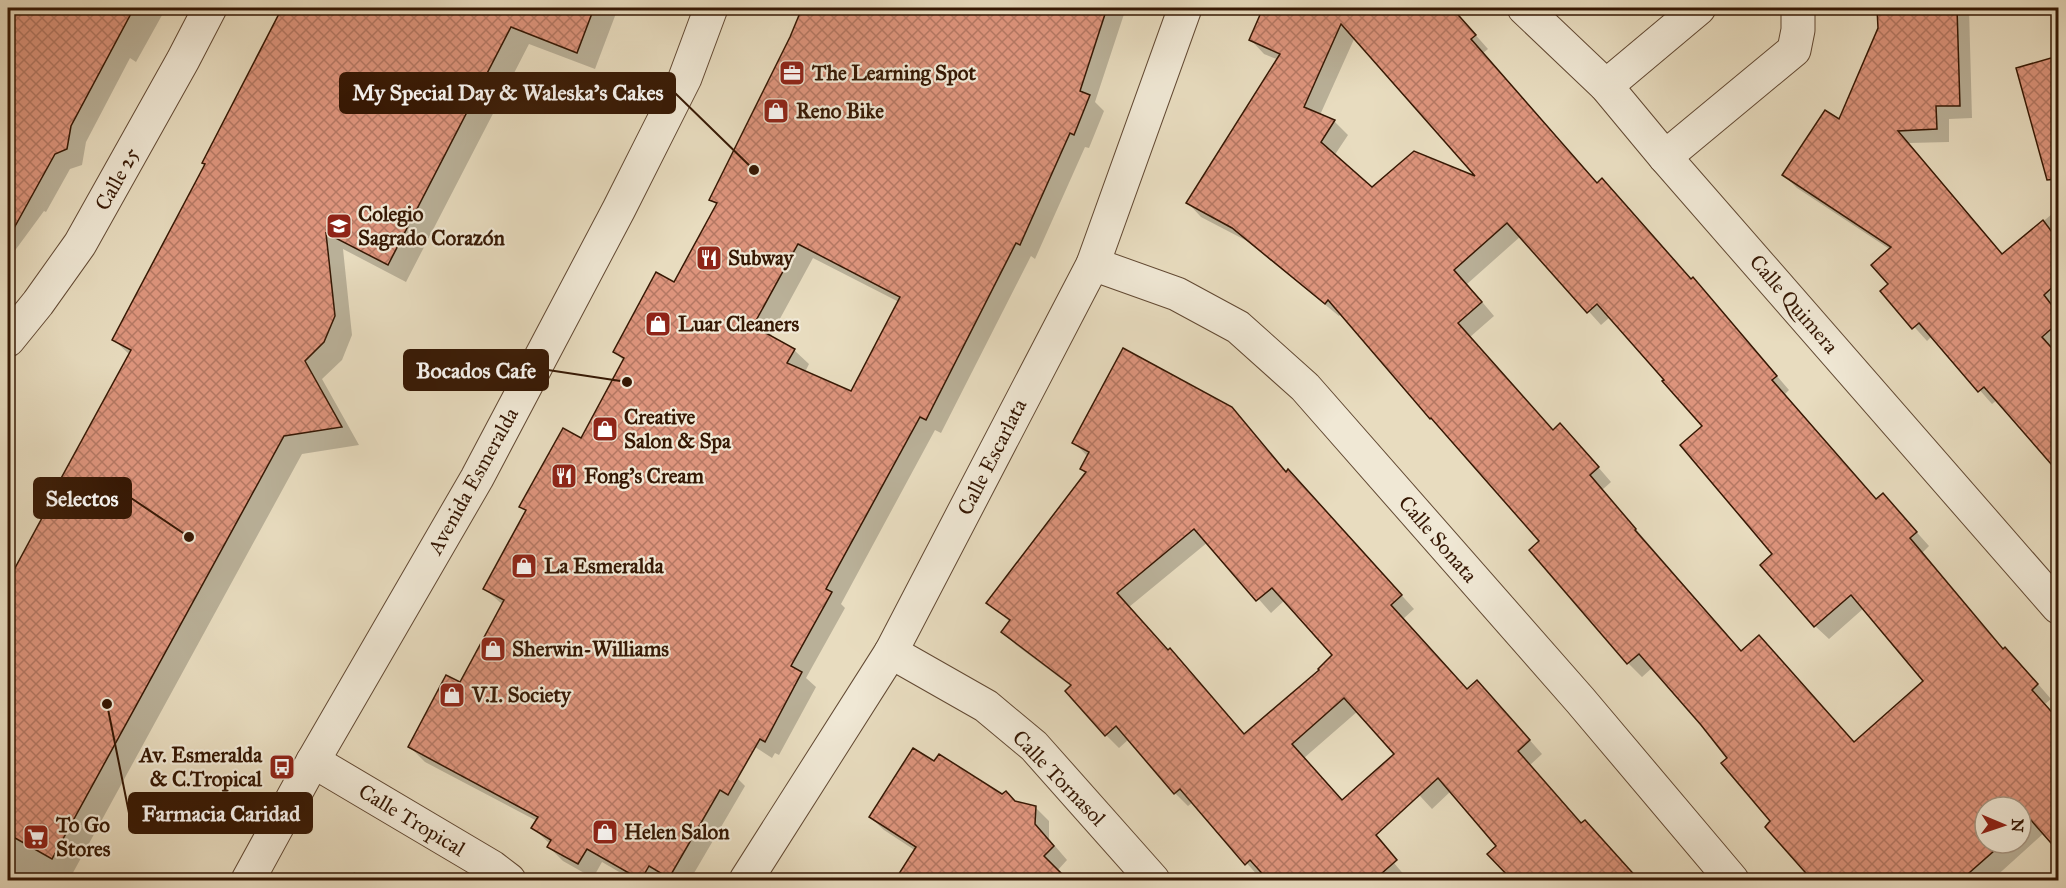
<svg xmlns="http://www.w3.org/2000/svg" width="2066" height="888" font-family="'IM FELL Great Primer',serif">
<style>
.shadow{fill:#0003;fill-rule:evenodd}
.building{fill:url(#building-cross-hatch);stroke:#361804;stroke-width:1.5;fill-rule:evenodd}
.lines{fill:none;stroke-linecap:round;stroke-linejoin:round}
.minor-casing{stroke:#624933;stroke-width:35}
.minor{stroke:#f0e8d5;stroke-width:33}
.labels{text-anchor:middle;stroke-width:4.5;stroke-linejoin:round;paint-order:stroke}
.poi-label{font-size:21px;font-weight:bold;fill:#361804;stroke:#f0e8d5;text-anchor:start}
.street-label{font-size:21px;fill:#361804;stroke:#f0e8d5}
.leader{fill:none;stroke:#361804;stroke-width:2}
.callout-dot{fill:#361804;stroke:#f0e8d5;stroke-width:2}
.callout{fill:#361804;stroke:#361804;stroke-width:2}
.callout-label{font-size:22px;text-anchor:middle;font-weight:bold;fill:#fff}
</style>
<defs>
<pattern id="building-cross-hatch" width="8" height="8" patternUnits="userSpaceOnUse" patternTransform="scale(1.5)"><rect width="8" height="8" fill="#dd947c"/><path d="M0 0l8 8M0 8l8-8" fill="none" stroke="#b47863"/></pattern>
</defs>
<rect width="100%" height="100%" fill="#e8dcbf"/>
<filter id="stains"><feTurbulence type="fractalNoise" baseFrequency=".00333" numOctaves="4"/><feColorMatrix values="0 0 0 0 .2 0 0 0 0 .09 0 0 0 0 .02 0 0 0 .5 -.17"/></filter>
<radialGradient id="worn" r=".72"><stop offset=".6" stop-color="#630" stop-opacity="0"/><stop offset="1" stop-color="#630" stop-opacity=".3"/></radialGradient>
<g class="shadow">
<path d="M 8,8 L 166,8 L 136,62 L 130,58 L 86,142 L 82,165 L 70,169 L 46,212 L 44,211 L 8,260 Z"/>
<path d="M 283,8 L 618,8 L 595,69 L 529,44 L 406,282 L 343,249 L 352,335 L 342,360 L 322,379 L 359,445 L 302,454 L 69,880 L 8,880 L 8,584 L 130,355 L 114,340 L 206,165 L 204,162 Z"/>
<path d="M 804,8 L 1126,8 L 1095,102 L 1104,111 L 1089,148 L 1085,147 L 1035,259 L 1031,256 L 941,433 L 935,430 L 841,604 L 845,608 L 806,678 L 816,687 L 779,755 L 775,753 L 772,758 L 702,713 L 689,730 L 745,786 L 690,880 L 633,880 L 602,862 L 593,878 L 563,861 L 549,847 L 550,844 L 533,828 L 537,821 L 425,762 L 410,747 L 461,684 L 503,605 L 485,589 L 527,512 L 521,506 L 581,440 L 624,361 L 614,351 L 675,284 L 717,205 L 711,200 L 792,38 ZM 813,258 L 899,302 L 851,393 L 805,372 L 809,364 L 794,350 L 770,337 Z"/>
<path d="M 1265,8 L 1451,8 L 1457,14 L 1488,49 L 1483,53 L 1598,184 L 1602,180 L 1616,193 L 1692,280 L 1706,293 L 1789,390 L 1785,394 L 1877,501 L 1896,509 L 1929,546 L 1922,553 L 2004,650 L 2019,662 L 2051,699 L 2045,704 L 2058,719 L 2058,849 L 2044,833 L 1992,880 L 1816,880 L 1729,758 L 1702,724 L 1652,668 L 1642,677 L 1628,663 L 1531,550 L 1541,541 L 1431,418 L 1341,314 L 1339,316 L 1247,241 L 1201,217 L 1188,203 L 1279,60 L 1264,54 L 1251,40 ZM 1355,37 L 1481,180 L 1372,189 L 1334,156 L 1348,135 L 1334,121 L 1320,115 ZM 1521,236 L 1601,325 L 1610,317 L 1704,427 L 1774,554 L 1762,565 L 1815,626 L 1829,639 L 1864,608 L 1926,681 L 1854,743 L 1759,637 L 1742,652 L 1602,490 L 1611,482 L 1573,438 L 1554,431 L 1470,337 L 1494,316 L 1467,284 ZM 1985,807 L 2021,807 L 2021,843 L 1985,843 Z"/>
<path d="M 1879,8 L 1969,8 L 1972,118 L 1949,119 L 1949,142 L 1909,143 L 2003,255 L 2058,209 L 2058,306 L 2053,310 L 2058,315 L 2058,480 L 2051,471 L 2056,467 L 1997,400 L 1992,404 L 1932,336 L 1927,341 L 1882,291 L 1890,284 L 1891,250 L 1797,188 L 1784,175 L 1840,121 L 1879,28 Z"/>
<path d="M 2058,58 L 2058,170 L 2051,157 L 2018,69 Z"/>
<path d="M 1231,408 L 1287,472 L 1301,484 L 1414,609 L 1403,619 L 1467,690 L 1490,695 L 1542,754 L 1530,765 L 1582,824 L 1585,822 L 1638,880 L 1514,880 L 1489,854 L 1498,846 L 1451,791 L 1432,809 L 1388,761 L 1396,754 L 1358,711 L 1304,758 L 1406,877 L 1402,880 L 1270,880 L 1264,873 L 1259,877 L 1193,802 L 1188,806 L 1175,793 L 1129,739 L 1119,748 L 1106,735 L 1072,687 L 1016,645 L 1003,632 L 1010,622 L 988,603 L 1087,473 L 1082,469 L 1087,456 L 1074,442 ZM 1208,542 L 1271,613 L 1285,600 L 1334,656 L 1321,670 L 1245,735 L 1183,663 L 1170,650 L 1169,651 L 1129,607 Z"/>
<path d="M 934,763 L 1017,803 L 1035,807 L 1049,821 L 1049,839 L 1067,860 L 1057,871 L 1066,880 L 897,880 L 916,851 L 884,830 L 870,817 Z"/>
<path d="M 354,872 L 369,880 L 349,880 Z"/>
</g>
<g class="building">
<path d="M 8,8 L 134,8 L 71,126 L 67,149 L 55,154 L 8,239 Z"/>
<path d="M 282,8 L 594,8 L 577,53 L 511,27 L 388,265 L 326,233 L 335,316 L 324,342 L 305,361 L 342,427 L 284,436 L 52,859 L 8,834 L 8,581 L 43,516 L 41,515 L 131,350 L 112,340 L 205,164 L 202,163 Z"/>
<path d="M 802,8 L 1107,8 L 1080,91 L 1090,95 L 1074,135 L 1070,133 L 1020,245 L 1016,243 L 926,420 L 920,417 L 826,589 L 832,592 L 791,666 L 802,672 L 765,742 L 760,739 L 728,795 L 720,790 L 669,878 L 649,866 L 641,880 L 587,849 L 578,864 L 547,847 L 551,840 L 531,828 L 538,817 L 408,747 L 446,675 L 460,682 L 504,600 L 483,589 L 526,510 L 519,507 L 563,428 L 581,438 L 624,358 L 613,352 L 656,272 L 674,282 L 717,203 L 709,200 L 790,37 ZM 798,244 L 900,297 L 851,391 L 787,363 L 795,349 L 753,326 Z"/>
<path d="M 1263,8 L 1452,8 L 1476,35 L 1471,39 L 1597,183 L 1602,178 L 1691,279 L 1693,277 L 1777,376 L 1772,380 L 1876,499 L 1883,493 L 1917,532 L 1910,538 L 2003,649 L 2005,647 L 2038,684 L 2032,690 L 2058,719 L 2058,851 L 2030,819 L 2021,827 L 2021,807 L 1985,807 L 1985,843 L 2003,843 L 1961,880 L 1812,880 L 1765,827 L 1770,821 L 1721,763 L 1727,758 L 1701,725 L 1639,654 L 1627,664 L 1529,550 L 1539,541 L 1431,418 L 1430,419 L 1328,300 L 1325,304 L 1232,228 L 1186,203 L 1280,54 L 1249,40 ZM 1341,24 L 1475,176 L 1414,151 L 1372,187 L 1321,142 L 1335,120 L 1304,107 ZM 1507,223 L 1587,313 L 1597,304 L 1664,380 L 1662,381 L 1702,426 L 1680,445 L 1772,554 L 1760,565 L 1814,627 L 1851,595 L 1923,681 L 1854,742 L 1759,635 L 1741,651 L 1635,530 L 1636,529 L 1590,475 L 1599,467 L 1560,423 L 1553,430 L 1458,323 L 1482,302 L 1454,270 Z"/>
<path d="M 1877,8 L 1957,8 L 1960,106 L 1936,106 L 1937,129 L 1898,131 L 2002,254 L 2043,220 L 2058,240 L 2058,282 L 2044,295 L 2058,313 L 2058,323 L 2042,337 L 2058,355 L 2058,472 L 1984,387 L 1978,392 L 1919,323 L 1912,329 L 1880,291 L 1888,284 L 1871,265 L 1891,247 L 1782,175 L 1825,110 L 1839,119 L 1878,28 Z"/>
<path d="M 2058,56 L 2058,179 L 2047,180 L 2016,68 Z"/>
<path d="M 1123,348 L 1232,407 L 1286,472 L 1288,469 L 1402,595 L 1391,605 L 1467,689 L 1477,680 L 1530,740 L 1518,751 L 1581,823 L 1585,820 L 1639,880 L 1512,880 L 1487,854 L 1496,846 L 1438,778 L 1376,835 L 1397,860 L 1374,880 L 1268,880 L 1250,860 L 1245,865 L 1180,789 L 1174,794 L 1116,726 L 1105,736 L 1065,691 L 1071,685 L 1001,632 L 1010,620 L 986,603 L 1086,472 L 1080,469 L 1089,452 L 1072,443 ZM 1194,529 L 1256,601 L 1272,588 L 1332,655 L 1318,669 L 1319,670 L 1244,734 L 1170,648 L 1168,650 L 1117,593 ZM 1344,698 L 1394,754 L 1342,800 L 1292,744 Z"/>
<path d="M 913,748 L 934,761 L 939,754 L 1002,794 L 1006,791 L 1015,801 L 1036,806 L 1035,824 L 1054,846 L 1044,856 L 1068,880 L 895,880 L 916,847 L 869,817 Z"/>
</g>
<g class="lines">
<g class="minor-casing">
<g id="minor">
<path d="M 1524,8 L 1606,86 L 1665,157 L 2058,607"/>
<path d="M 1606,86 L 1699,8"/>
<path d="M 1665,157 L 1794,50 L 1798,30 L 1798,8"/>
<path d="M 1093,264 L 1177,294 L 1238,327 L 1305,387 L 1580,700 L 1732,880"/>
<path d="M 8,340 L 38,303 L 80,244 L 183,60 L 210,8"/>
<path d="M 891,652 L 986,706 L 1034,746 L 1153,880"/>
<path d="M 313,761 L 492,867 L 509,880"/>
<path d="M 248,880 L 313,761 L 477,478 L 619,209 L 685,78 L 711,8"/>
<path d="M 746,880 L 891,652 L 1093,264 L 1185,8"/>
</g>
</g>
<use href="#minor" class="minor"/>
</g>
<defs>
<g id="office-square" transform="scale(1.35)"><rect x="-9" y="-9" width="18" height="18" rx="4" fill="#8f2418" stroke="#f0e8d5"/><path d="M-6-3h4V-5.5h4V-3h4V5H-6ZM-1-4.5V-3h2v-1.5ZM-6 0V1H6V0Z" fill="#fff"/></g>
<g id="shop-square" transform="scale(1.35)"><rect x="-9" y="-9" width="18" height="18" rx="4" fill="#8f2418" stroke="#f0e8d5"/><path d="M-5-2.5h2.3a2.7 3.5 0 0 1 5.4 0H5L5.5 6h-11ZM-1.5-2.5h3a1.5 2.3 0 0 0-3 0Z" fill="#fff"/></g>
<g id="school-square" transform="scale(1.35)"><rect x="-9" y="-9" width="18" height="18" rx="4" fill="#8f2418" stroke="#f0e8d5"/><path d="M0-5L7-2L0 1L-7-2ZM-4 1L0 2.5L4 1V4Q0 6-4 4Z" fill="#fff"/></g>
<g id="restaurant-square" transform="scale(1.35)"><rect x="-9" y="-9" width="18" height="18" rx="4" fill="#8f2418" stroke="#f0e8d5"/><path d="M-5-6h1v4h1v-4h1v4h1v-4h1v5L-1.5 .5V6h-2V.5L-5-1ZM5-6V6H3V1.5H1.5Q1.5-4 5-6Z" fill="#fff"/></g>
<g id="bus-square" transform="scale(1.35)"><rect x="-9" y="-9" width="18" height="18" rx="4" fill="#8f2418" stroke="#f0e8d5"/><path d="M-5-6H5V4H4V6H2V4H-2V6H-4V4H-5ZM-3.5-4V0h7V-4ZM-3.5 1.2v1.5H-2V1.2ZM2 1.2v1.5H3.5V1.2Z" fill="#fff"/></g>
<g id="supermarket-square" transform="scale(1.35)"><rect x="-9" y="-9" width="18" height="18" rx="4" fill="#8f2418" stroke="#f0e8d5"/><path d="M-6-5.5h2.5l.6 2H6L4.5 2H-2.5L-4.4-4H-6ZM-1.5 3.2a1.3 1.3 0 1 0 .1 0ZM3 3.2a1.3 1.3 0 1 0 .1 0Z" fill="#fff"/></g>
</defs>
<g fill-rule="evenodd">
<use href="#office-square" x="792" y="73"/>
<use href="#shop-square" x="776" y="111"/>
<use href="#school-square" x="339" y="226"/>
<use href="#restaurant-square" x="709" y="258"/>
<use href="#shop-square" x="658" y="324"/>
<use href="#shop-square" x="605" y="429"/>
<use href="#restaurant-square" x="564" y="476"/>
<use href="#shop-square" x="524" y="566"/>
<use href="#shop-square" x="493" y="649"/>
<use href="#shop-square" x="452" y="695"/>
<use href="#bus-square" x="282" y="767"/>
<use href="#shop-square" x="605" y="832"/>
<use href="#supermarket-square" x="36" y="837"/>
</g>
<g class="labels">
<g class="poi-label">
<text x="812" y="80">The Learning Spot</text>
<text x="796" y="118">Reno Bike</text>
<text x="358" y="221">Colegio<tspan x="358" dy="24">Sagrado Corazón</tspan></text>
<text x="728" y="265">Subway</text>
<text x="678" y="331">Luar Cleaners</text>
<text x="624" y="424">Creative<tspan x="624" dy="24">Salon &amp; Spa</tspan></text>
<text x="584" y="483">Fong's Cream</text>
<text x="544" y="573">La Esmeralda</text>
<text x="512" y="656">Sherwin-Williams</text>
<text x="472" y="702">V.I. Society</text>
<text x="262" y="762" text-anchor="end">Av. Esmeralda<tspan x="262" dy="24">&amp; C.Tropical</tspan></text>
<text x="56" y="832">To Go<tspan x="56" dy="24">Stores</tspan></text>
<text x="624" y="839">Helen Salon</text>
</g>
<g class="street-label">
<text transform="translate(117 179) rotate(-61)" y="7">Calle 25</text>
<text transform="translate(1794 304) rotate(49)" y="7">Calle Quimera</text>
<text transform="translate(992 457) rotate(-63)" y="7">Calle Escarlata</text>
<text transform="translate(473 481) rotate(-61)" y="7">Avenida Esmeralda</text>
<text transform="translate(1438 539) rotate(49)" y="7">Calle Sonata</text>
<text transform="translate(1059 778) rotate(46)" y="7">Calle Tornasol</text>
<text transform="translate(412 820) rotate(31)" y="7">Calle Tropical</text>
</g>
</g>
<path class="leader" d="M754 170L675 93M627 382L548 370M189 537L131 498M107 704L129 813"/>
<g class="callout-dot">
<circle cx="754" cy="170" r="6"/>
<circle cx="627" cy="382" r="6"/>
<circle cx="189" cy="537" r="6"/>
<circle cx="107" cy="704" r="6"/>
</g>
<g class="callout">
<rect x="340" y="73" width="335" height="40" rx="6"/>
<rect x="404" y="350" width="144" height="40" rx="6"/>
<rect x="34" y="478" width="97" height="40" rx="6"/>
<rect x="129" y="793" width="183" height="40" rx="6"/>
</g>
<g class="callout-label">
<text x="508" y="100">My Special Day &amp; Waleska's Cakes</text>
<text x="476" y="378">Bocados Cafe</text>
<text x="82" y="506">Selectos</text>
<text x="221" y="821">Farmacia Caridad</text>
</g>
<rect width="2066" height="888" fill="none" stroke="#e8dcbf" stroke-width="30"/>
<rect x="9" y="9" width="2048" height="870" fill="none" stroke="#361804" stroke-width="3"/>
<rect x="15" y="15" width="2036" height="858" fill="none" stroke="#361804" stroke-width="1.5"/>
<g transform="translate(2003 825) rotate(92)"><circle r="28" fill="#f0e8d5" stroke="#a69581" stroke-width="1.5"/>
<path d="M0-4.5L10 22L0 15L-10 22Z" fill="#8f2418"/>
<text y="-9" font-size="16" font-weight="bold" text-anchor="middle" fill="#361804">N</text>
</g>
<rect width="100%" height="100%" filter="url(#stains)"/>
<rect width="100%" height="100%" fill="url(#worn)"/>
</svg>
